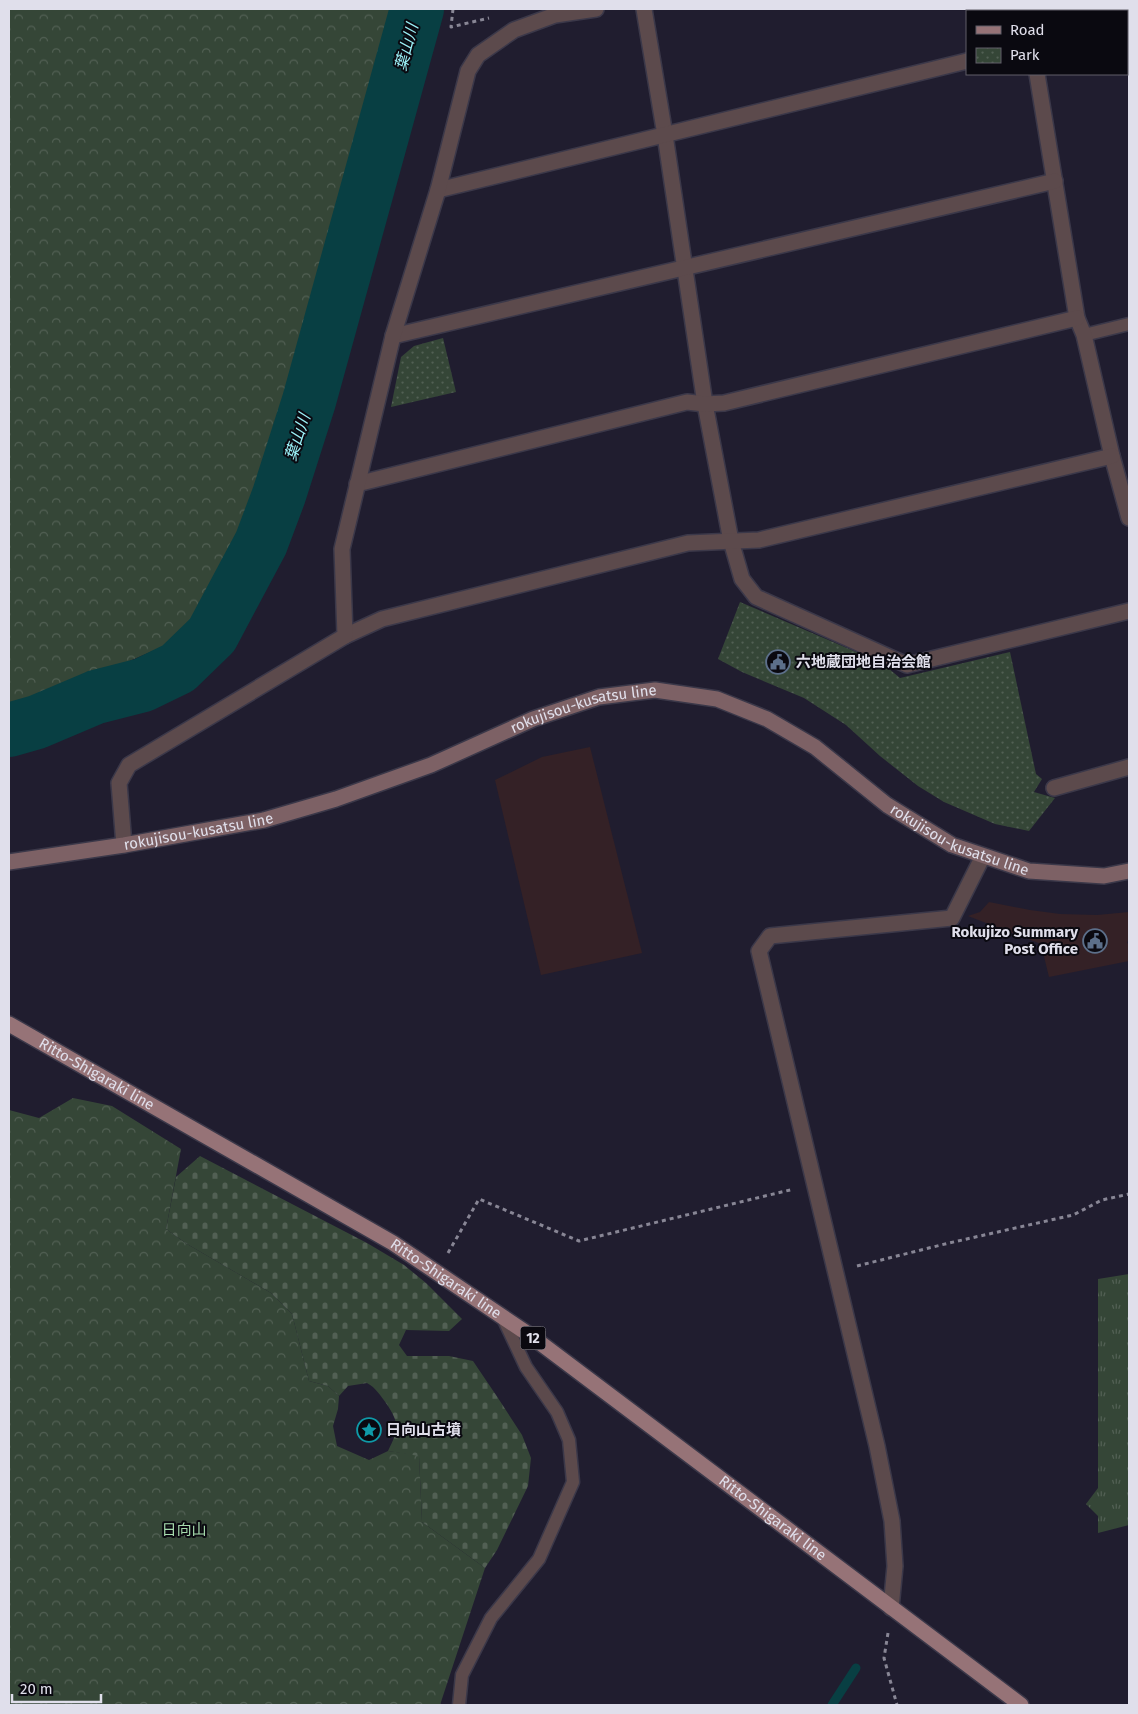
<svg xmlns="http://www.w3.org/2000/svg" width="1138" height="1714" font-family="'Fira Sans','Noto Sans JP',sans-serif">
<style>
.commercial{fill:#342126}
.grass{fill:url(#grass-tufts)}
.forest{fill:url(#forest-crowns)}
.cemetery{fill:url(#cemetery-stones)}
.park{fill:url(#park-dots)}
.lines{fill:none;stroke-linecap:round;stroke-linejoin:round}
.stream{stroke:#083f43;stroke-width:9}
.river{stroke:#083f43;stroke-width:54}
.lane-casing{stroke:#3b3849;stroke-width:15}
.street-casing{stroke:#3b3849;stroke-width:18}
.secondary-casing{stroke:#3b3849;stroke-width:18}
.primary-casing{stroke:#3b3849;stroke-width:18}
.path{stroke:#888695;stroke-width:3;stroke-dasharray:4 4;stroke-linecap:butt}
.lane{stroke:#5c4a4c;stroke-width:12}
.street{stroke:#5c4a4c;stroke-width:15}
.secondary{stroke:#7d6165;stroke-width:15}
.primary{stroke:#967377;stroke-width:15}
.labels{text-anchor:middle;stroke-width:4;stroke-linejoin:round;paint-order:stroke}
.shield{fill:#0a0910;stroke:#a09fa9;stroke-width:1}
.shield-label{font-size:14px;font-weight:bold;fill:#e0dfeb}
.poi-label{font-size:15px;font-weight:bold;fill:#e0dfeb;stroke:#0a0910;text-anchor:start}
.street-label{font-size:15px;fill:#e0dfeb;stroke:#0a0910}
.park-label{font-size:15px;fill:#a6dbad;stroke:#0a0910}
.water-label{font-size:16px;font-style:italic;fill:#9bf1f7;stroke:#0a0910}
</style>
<defs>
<pattern id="grass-tufts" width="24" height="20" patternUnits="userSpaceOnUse" patternTransform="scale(1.25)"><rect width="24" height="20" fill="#354637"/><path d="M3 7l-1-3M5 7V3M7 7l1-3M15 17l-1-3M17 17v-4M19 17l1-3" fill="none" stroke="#526054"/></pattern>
<pattern id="forest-crowns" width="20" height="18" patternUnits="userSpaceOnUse" patternTransform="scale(1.25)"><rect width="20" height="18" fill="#354637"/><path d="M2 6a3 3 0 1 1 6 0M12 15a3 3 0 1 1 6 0" fill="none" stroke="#526054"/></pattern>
<pattern id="cemetery-stones" width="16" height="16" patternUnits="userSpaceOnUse" patternTransform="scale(1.25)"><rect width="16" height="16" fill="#354637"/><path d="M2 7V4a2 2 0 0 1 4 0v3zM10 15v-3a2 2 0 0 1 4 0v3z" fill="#526054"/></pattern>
<pattern id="park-dots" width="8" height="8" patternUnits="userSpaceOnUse" patternTransform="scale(1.25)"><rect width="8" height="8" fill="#354637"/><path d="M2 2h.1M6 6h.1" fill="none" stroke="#526054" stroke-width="1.8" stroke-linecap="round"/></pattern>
</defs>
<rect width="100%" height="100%" fill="#201d2f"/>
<g class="commercial">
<path d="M 590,747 L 642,953 L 541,975 L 495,780 L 542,757 Z"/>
<path d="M 989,902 L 1030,910 L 1060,914 L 1097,915 L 1129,912 L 1129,937 L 1127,943 L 1129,944 L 1129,961 L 1049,977 L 1041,944 L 968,916 L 980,912 Z"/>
</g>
<path class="grass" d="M 1129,1274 L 1129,1525 L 1098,1533 L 1098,1516 L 1086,1504 L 1098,1488 L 1098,1279 Z"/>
<g class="forest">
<path d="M 9,9 L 396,9 L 388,49 L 288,422 L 224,595 L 180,639 L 88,679 L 9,707 Z"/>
<path d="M 73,1098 L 112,1106 L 181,1149 L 166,1229 L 187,1244 L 271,1293 L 292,1314 L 309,1381 L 328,1386 L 339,1396 L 338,1409 L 333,1426 L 337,1446 L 369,1460 L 388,1451 L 419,1455 L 422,1522 L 485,1568 L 440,1705 L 9,1705 L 9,1110 L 39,1118 Z"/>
</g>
<path class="cemetery" d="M 200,1156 L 367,1243 L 404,1265 L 426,1283 L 462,1319 L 449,1331 L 406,1330 L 399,1345 L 407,1356 L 449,1356 L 473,1361 L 498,1398 L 522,1435 L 531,1458 L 528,1486 L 497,1550 L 485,1568 L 422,1522 L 419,1456 L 388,1451 C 399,1429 400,1424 386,1403 C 380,1395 376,1388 367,1383 L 348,1386 L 339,1396 L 328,1386 L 309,1381 L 292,1314 L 271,1293 L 187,1244 L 166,1229 L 176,1177 Z"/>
<g class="park">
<path d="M 443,338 L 456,392 L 391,407 L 401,357 L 414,346 Z"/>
<path d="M 740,602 L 882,663 L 900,678 L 1010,652 L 1036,774 L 1042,779 L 1034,792 L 1055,798 L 1029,831 L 995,824 L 944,802 L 918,786 L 880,756 L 846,725 L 804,698 L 742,672 L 718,659 Z"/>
</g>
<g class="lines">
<path class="stream" d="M 832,1705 L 856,1668"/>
<path class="river" d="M 9,730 L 37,722 L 96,697 L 143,685 L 178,668 L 212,635 L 261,543 L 279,495 L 309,401 L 417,9"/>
<g class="lane-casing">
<g id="lane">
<path d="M 1084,335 L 1129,324"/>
<path d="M 459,1705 L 462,1675 L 491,1618 L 539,1559 L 573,1482 L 569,1440 L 557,1412 L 526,1367 L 503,1318"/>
</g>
</g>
<g class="street-casing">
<g id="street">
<path d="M 644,9 L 665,135 L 705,404 L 731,541 L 742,579 L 756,597 L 907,665 L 1129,611"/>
<path d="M 1027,9 L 1028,11"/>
<path d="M 1037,74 L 1077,318 L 1084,335 L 1112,456 L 1129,518"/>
<path d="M 438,190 L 967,61"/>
<path d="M 393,336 L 1055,181"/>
<path d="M 357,484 L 687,402 L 705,404 L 724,403 L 1077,318"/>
<path d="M 345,636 L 382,619 L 688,543 L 759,540 L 1112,456"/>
<path d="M 1054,788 L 1129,767"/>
<path d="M 124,845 L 119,783 L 129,765 L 345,636 L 342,549 L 393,336 L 438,190 L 468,71 L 478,55 L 514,30 L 555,15 L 596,9"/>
<path d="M 891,1608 L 895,1566 L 892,1521 L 877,1446 L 759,951 L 770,936 L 952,918 L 983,856"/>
</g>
</g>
<g class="secondary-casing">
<g id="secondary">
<path id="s1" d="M 9,862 L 124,845 L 264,820 L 336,799 L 431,765 L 533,719 L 599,697 L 655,690 L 717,699 L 767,719 L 815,747 L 887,805 L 952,845 L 1029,871 L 1104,876 L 1129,871"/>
</g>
</g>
<g class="primary-casing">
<g id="primary">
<path id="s2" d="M 9,1024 L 393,1243 L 531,1336 L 1021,1705"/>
</g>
</g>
<g class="path">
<path d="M 453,9 L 451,27 L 489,18"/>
<path d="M 448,1253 L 479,1199 L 579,1241 L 794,1189"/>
<path d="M 857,1266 L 949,1243 L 1073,1215 L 1102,1200 L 1129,1194"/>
<path d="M 888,1633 L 884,1658 L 897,1705"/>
</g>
<use href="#lane" class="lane"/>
<use href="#street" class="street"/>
<use href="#secondary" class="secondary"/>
<use href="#primary" class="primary"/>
</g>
<defs>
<g id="civic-ring" transform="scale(1.25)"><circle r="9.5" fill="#0a0910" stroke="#5c6f8a" stroke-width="1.5"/><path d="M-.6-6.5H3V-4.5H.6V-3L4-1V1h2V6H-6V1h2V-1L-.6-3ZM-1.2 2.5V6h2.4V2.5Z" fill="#5c6f8a"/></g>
<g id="sight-ring" transform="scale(1.25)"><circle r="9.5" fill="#0a0910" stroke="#0f9aa8" stroke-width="1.5"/><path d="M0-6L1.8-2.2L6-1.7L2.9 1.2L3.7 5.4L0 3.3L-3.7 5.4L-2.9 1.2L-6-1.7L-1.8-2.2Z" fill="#0f9aa8"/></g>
</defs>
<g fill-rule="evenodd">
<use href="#civic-ring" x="778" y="662"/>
<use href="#civic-ring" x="1095" y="941"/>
<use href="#sight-ring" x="369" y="1430"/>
</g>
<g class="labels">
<rect class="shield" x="520.5" y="1326.5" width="25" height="23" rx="4"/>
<g class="shield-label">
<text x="533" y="1343">12</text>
</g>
<g class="poi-label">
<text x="796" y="667">六地蔵団地自治会館</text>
<text x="1078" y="937" text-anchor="end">Rokujizo Summary<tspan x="1078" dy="17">Post Office</tspan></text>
<text x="386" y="1435">日向山古墳</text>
</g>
<g class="street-label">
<text dy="5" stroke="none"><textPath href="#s1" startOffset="598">rokujisou-kusatsu line</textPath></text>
<text dy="5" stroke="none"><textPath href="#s1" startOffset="192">rokujisou-kusatsu line</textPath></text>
<text dy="5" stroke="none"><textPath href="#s1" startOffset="1018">rokujisou-kusatsu line</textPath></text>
<text dy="5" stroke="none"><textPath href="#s2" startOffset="101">Ritto-Shigaraki line</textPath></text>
<text dy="5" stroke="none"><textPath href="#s2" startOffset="506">Ritto-Shigaraki line</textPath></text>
<text dy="5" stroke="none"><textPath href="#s2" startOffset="911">Ritto-Shigaraki line</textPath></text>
</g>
<g class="park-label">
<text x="184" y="1535">日向山</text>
</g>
<g class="water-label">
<text transform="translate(406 47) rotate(-75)" y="6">葉山川</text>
<text transform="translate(297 437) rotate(-72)" y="6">葉山川</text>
</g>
</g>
<rect width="1138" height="1714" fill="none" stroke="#e0dfeb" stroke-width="20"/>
<rect x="966" y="10" width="162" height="65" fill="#0a0910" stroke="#605f68"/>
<rect x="976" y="26" width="25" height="8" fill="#967377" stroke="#605f68"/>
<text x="1010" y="35" font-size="15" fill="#e0dfeb">Road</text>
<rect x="976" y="48" width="25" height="15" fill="url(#park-dots)" stroke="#605f68"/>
<text x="1010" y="60" font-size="15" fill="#e0dfeb">Park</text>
<path d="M12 1694v8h89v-8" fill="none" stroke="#e0dfeb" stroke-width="2.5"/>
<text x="20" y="1694" font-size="15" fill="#e0dfeb" stroke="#0a0910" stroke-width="4" paint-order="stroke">20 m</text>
</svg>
